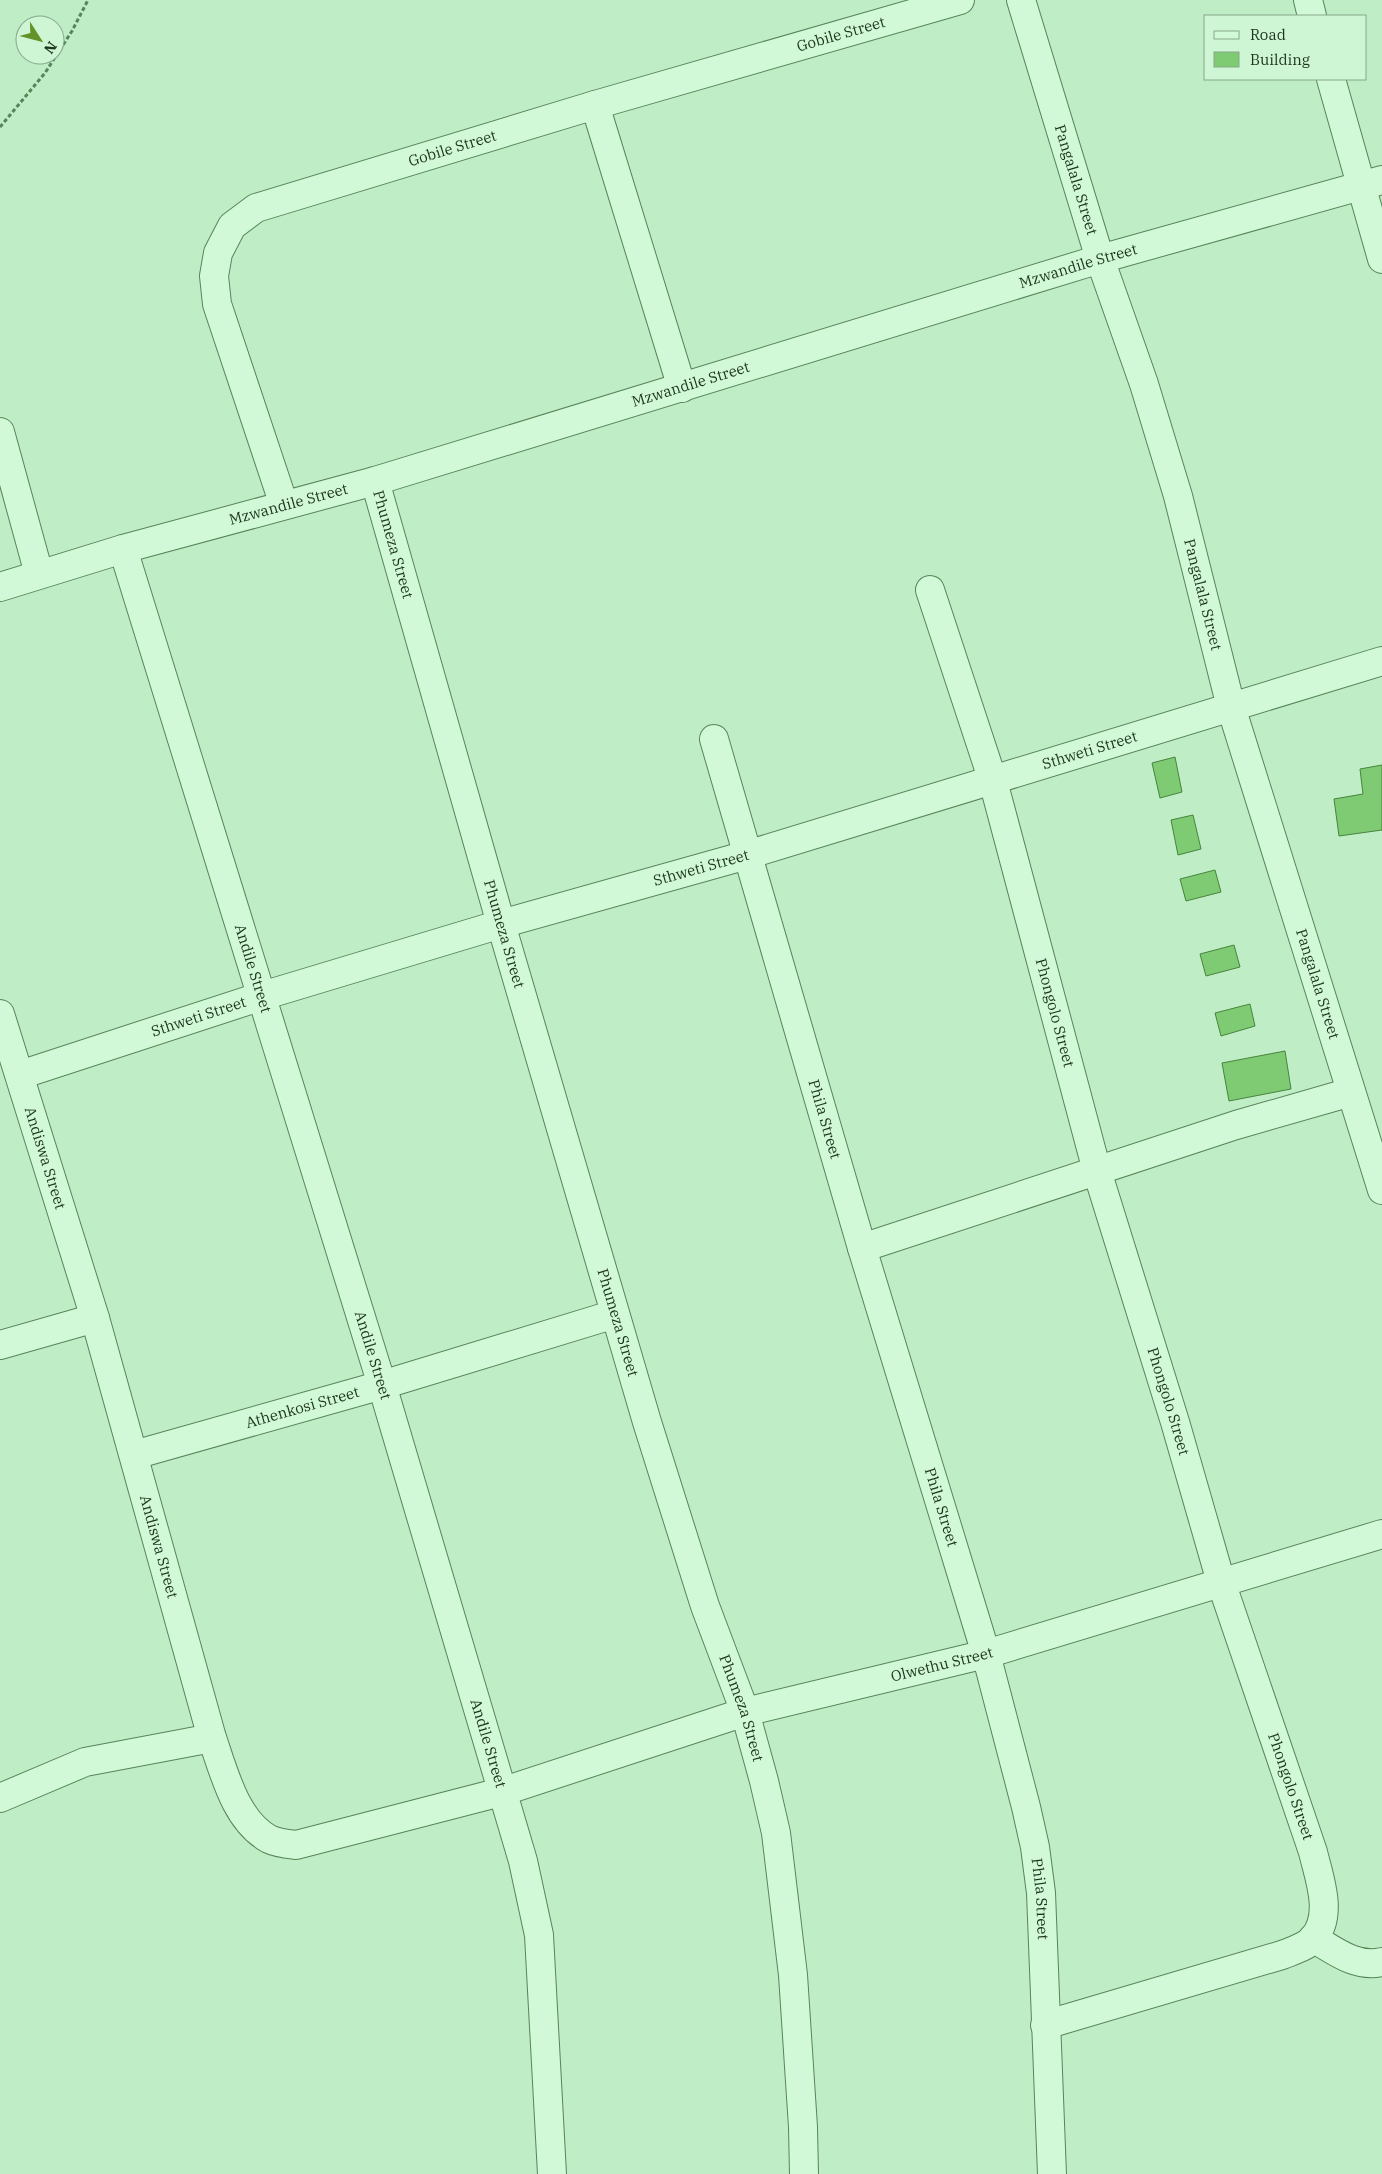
<svg xmlns="http://www.w3.org/2000/svg" width="1382" height="2174" font-family="'IBM Plex Serif',serif">
<style>
.building{fill:#7fcb74;stroke:#47843d}
.lines{fill:none;stroke-linecap:round;stroke-linejoin:round}
.minor-casing{stroke:#588557;stroke-width:30}
.path{stroke:#588557;stroke-width:3;stroke-dasharray:4 2.5;stroke-linecap:butt}
.minor{stroke:#d1f8d7;stroke-width:28}
.labels{text-anchor:middle;stroke-width:4.5;stroke-linejoin:round;paint-order:stroke}
.street-label{font-size:15px;fill:#1d341c;stroke:#cef5d4}
</style>
<rect width="100%" height="100%" fill="#beedc6"/>
<g class="building">
<path d="M 1175,757 L 1182,792 L 1160,798 L 1152,763 Z"/>
<path d="M 1382,765 L 1382,830 L 1339,836 L 1334,799 L 1363,794 L 1360,769 Z"/>
<path d="M 1193,815 L 1201,849 L 1178,855 L 1171,820 Z"/>
<path d="M 1215,870 L 1221,892 L 1186,901 L 1180,879 Z"/>
<path d="M 1234,945 L 1240,967 L 1206,976 L 1200,954 Z"/>
<path d="M 1250,1004 L 1255,1026 L 1221,1036 L 1215,1013 Z"/>
<path d="M 1285,1051 L 1291,1089 L 1229,1101 L 1222,1063 Z"/>
</g>
<g class="lines">
<g class="minor-casing">
<g id="minor">
<path id="s1" d="M 1021,0 L 1100,259 L 1144,384 L 1178,496 L 1231,707 L 1382,1190"/>
<path d="M 1308,0 L 1312,16"/>
<path d="M 1331,79 L 1382,259"/>
<path d="M 595,105 L 682,388"/>
<path d="M 0,432 L 39,574"/>
<path id="s2" d="M 375,481 L 501,924 L 647,1422 L 705,1606 L 745,1712 L 764,1781 L 776,1833 L 793,1975 L 803,2127 L 804,2174"/>
<path id="s3" d="M 284,505 L 217,304 L 214,276 L 218,253 L 232,226 L 256,208 L 595,105 L 960,0"/>
<path id="s4" d="M 123,549 L 382,1385 L 523,1861 L 539,1935 L 552,2174"/>
<path id="s5" d="M 0,587 L 123,549 L 375,481 L 1100,259 L 1382,180"/>
<path id="s6" d="M 930,590 L 993,781 L 1097,1171 L 1175,1422 L 1221,1582 L 1313,1852 C 1319,1878 1334,1915 1313,1939 C 1306,1947 1292,1951 1282,1955 L 1045,2025"/>
<path id="s7" d="M 714,739 L 862,1248 L 986,1654 L 1026,1807 L 1035,1847 L 1041,1893 L 1052,2174"/>
<path id="s8" d="M 0,1014 L 95,1318 L 212,1738 C 224,1772 235,1820 269,1839 C 277,1843 287,1844 296,1845 L 501,1792 L 745,1712 L 986,1654 L 1382,1534"/>
<path id="s9" d="M 20,1075 L 262,996 L 501,924 L 747,855 L 1382,661"/>
<path d="M 862,1248 L 1236,1125 L 1351,1092"/>
<path d="M 0,1345 L 95,1318"/>
<path id="s10" d="M 134,1455 L 382,1385 L 615,1314"/>
<path d="M 0,1798 L 85,1762 L 212,1738"/>
<path d="M 1313,1938 C 1335,1951 1356,1968 1382,1962"/>
</g>
</g>
<path class="path" d="M 0,127 L 45,73 L 72,31 L 88,0"/>
<use href="#minor" class="minor"/>
</g>
<g class="labels">
<g class="street-label">
<text dy="5" stroke="none"><textPath href="#s3" startOffset="934">Gobile Street</textPath></text>
<text dy="5" stroke="none"><textPath href="#s3" startOffset="529">Gobile Street</textPath></text>
<text dy="5" stroke="none"><textPath href="#s1" startOffset="188">Pangalala Street</textPath></text>
<text dy="5" stroke="none"><textPath href="#s5" startOffset="1125">Mzwandile Street</textPath></text>
<text dy="5" stroke="none"><textPath href="#s5" startOffset="720">Mzwandile Street</textPath></text>
<text dy="5" stroke="none"><textPath href="#s5" startOffset="300">Mzwandile Street</textPath></text>
<text dy="5" stroke="none"><textPath href="#s2" startOffset="66">Phumeza Street</textPath></text>
<text dy="5" stroke="none"><textPath href="#s1" startOffset="622">Pangalala Street</textPath></text>
<text dy="5" stroke="none"><textPath href="#s9" startOffset="1118">Sthweti Street</textPath></text>
<text dy="5" stroke="none"><textPath href="#s9" startOffset="712">Sthweti Street</textPath></text>
<text dy="5" stroke="none"><textPath href="#s2" startOffset="471">Phumeza Street</textPath></text>
<text dy="5" stroke="none"><textPath href="#s4" startOffset="439">Andile Street</textPath></text>
<text dy="5" stroke="none"><textPath href="#s1" startOffset="1028">Pangalala Street</textPath></text>
<text dy="5" stroke="none"><textPath href="#s6" startOffset="441">Phongolo Street</textPath></text>
<text dy="5" stroke="none"><textPath href="#s9" startOffset="188">Sthweti Street</textPath></text>
<text dy="5" stroke="none"><textPath href="#s7" startOffset="396">Phila Street</textPath></text>
<text dy="5" stroke="none"><textPath href="#s8" startOffset="151">Andiswa Street</textPath></text>
<text dy="5" stroke="none"><textPath href="#s2" startOffset="876">Phumeza Street</textPath></text>
<text dy="5" stroke="none"><textPath href="#s4" startOffset="844">Andile Street</textPath></text>
<text dy="5" stroke="none"><textPath href="#s6" startOffset="846">Phongolo Street</textPath></text>
<text dy="5" stroke="none"><textPath href="#s10" startOffset="175">Athenkosi Street</textPath></text>
<text dy="5" stroke="none"><textPath href="#s7" startOffset="801">Phila Street</textPath></text>
<text dy="5" stroke="none"><textPath href="#s8" startOffset="556">Andiswa Street</textPath></text>
<text dy="5" stroke="none"><textPath href="#s8" startOffset="1572">Olwethu Street</textPath></text>
<text dy="5" stroke="none"><textPath href="#s2" startOffset="1281">Phumeza Street</textPath></text>
<text dy="5" stroke="none"><textPath href="#s4" startOffset="1249">Andile Street</textPath></text>
<text dy="5" stroke="none"><textPath href="#s6" startOffset="1250">Phongolo Street</textPath></text>
<text dy="5" stroke="none"><textPath href="#s7" startOffset="1206">Phila Street</textPath></text>
</g>
</g>
<rect x="1204" y="15" width="162" height="65" fill="#cef5d4" stroke="#87a88a"/>
<rect x="1214" y="31" width="25" height="8" fill="#d1f8d7" stroke="#87a88a"/>
<text x="1250" y="40" font-size="15" fill="#1d341c">Road</text>
<rect x="1214" y="52" width="25" height="15" fill="#7fcb74" stroke="#87a88a"/>
<text x="1250" y="65" font-size="15" fill="#1d341c">Building</text>
<g transform="translate(40 40) rotate(126)"><circle r="24" fill="#cef5d4" stroke="#87a88a"/>
<path d="M0-4L9 19L0 12L-9 19Z" fill="#639328"/>
<text y="-8" font-size="14" font-weight="bold" text-anchor="middle" fill="#1d341c">N</text>
</g>
</svg>
